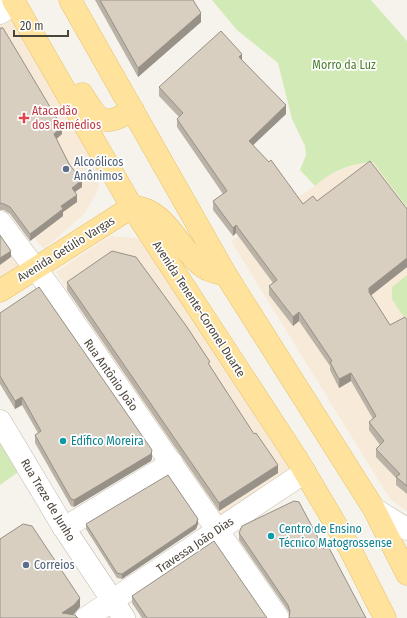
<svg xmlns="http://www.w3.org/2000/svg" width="407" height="618" font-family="'Fira Sans Condensed',sans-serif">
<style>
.commercial{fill:#f7ead8}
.green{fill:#d2eab5}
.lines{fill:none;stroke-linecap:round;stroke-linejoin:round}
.minor-casing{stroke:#c2bbae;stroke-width:23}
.major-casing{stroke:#e6c16a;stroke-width:23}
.minor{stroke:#fff;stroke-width:22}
.major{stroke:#ffe39c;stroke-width:22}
.wall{fill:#bab2a6}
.shaded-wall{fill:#979187}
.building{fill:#d8cfc1;stroke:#979187}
.health-dot{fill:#e0444e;stroke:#fff;stroke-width:1.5}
.service-dot{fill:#5c6f8a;stroke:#fff;stroke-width:1.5}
.culture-dot{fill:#0f9aa8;stroke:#fff;stroke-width:1.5}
.labels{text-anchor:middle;stroke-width:3.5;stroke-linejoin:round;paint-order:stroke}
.park-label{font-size:12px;fill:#4a7f2a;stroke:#fff}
.health-label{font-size:12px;fill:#be3a42;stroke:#fff;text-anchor:start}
.service-label{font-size:12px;fill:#4e5e75;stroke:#fff;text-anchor:start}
.street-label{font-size:12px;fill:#4b4439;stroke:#fff}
.culture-label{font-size:12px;fill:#0d838f;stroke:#fff;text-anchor:start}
</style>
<rect width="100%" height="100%" fill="#f6f3ec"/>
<g class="commercial">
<path d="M 14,9 L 101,172 L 98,190 L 84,214 L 44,249 L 0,198 L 0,19 Z"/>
<path d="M 374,161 L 407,207 L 407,275 L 392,287 L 403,316 L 407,317 L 407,511 L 390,499 L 231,241 L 315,186 L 324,177 L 357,163 Z"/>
<path d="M 0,227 L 29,264 L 0,282 Z"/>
<path d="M 110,236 L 136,238 L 150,245 L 298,469 L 219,523 L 56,272 Z"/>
</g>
<g class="green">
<path d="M 212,0 L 371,0 L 407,41 L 407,207 L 373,162 C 352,163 331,171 315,186 L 300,170 L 306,155 L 305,146 L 292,119 L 278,63 L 237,30 Z"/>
<path d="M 407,275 L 407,317 L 403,316 L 392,299 L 392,287 Z"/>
<path d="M 0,435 L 21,470 L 0,485 Z"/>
</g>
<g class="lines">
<g class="minor-casing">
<g id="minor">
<path d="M 0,13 L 15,4"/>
<path d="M 0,222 L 53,292 L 278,618"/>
<path d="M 0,421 L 64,528 L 124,618"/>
<path d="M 374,509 L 407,529"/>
<path d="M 64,528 L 172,463"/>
<path d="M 86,618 L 305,472"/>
</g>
</g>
<g class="major-casing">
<g id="major">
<path d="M 13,0 L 132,207 L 297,459 L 349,547 L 385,618"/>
<path d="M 70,0 L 226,275 L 374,509 L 407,574"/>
<path d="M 82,94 C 99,122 102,128 133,110"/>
<path d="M 0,291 L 132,207 C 166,207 178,249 203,267 C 210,272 219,273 226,275"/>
</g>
</g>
<use href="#minor" class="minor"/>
<use href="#major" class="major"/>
</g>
<g class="wall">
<path d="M 95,0 L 193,0 L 201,22 L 138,77 Z"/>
<path d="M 0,28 L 62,134 L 56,139 L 82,187 L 75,192 L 77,202 L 63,212 L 63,216 L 30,241 L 10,214 L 4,210 L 0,210 Z"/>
<path d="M 242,60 L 286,114 L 253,145 L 303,204 L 317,201 L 407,209 L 407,267 L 371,295 L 390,325 L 407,320 L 407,494 L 396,485 L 396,478 L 376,457 L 376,449 L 380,445 L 369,430 L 369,422 L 373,419 L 351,381 L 339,388 L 330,370 L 330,366 L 299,321 L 293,326 L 269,295 L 269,286 L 273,283 L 236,233 L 233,236 L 213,210 L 213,201 L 223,194 L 177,127 L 177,119 L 179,117 L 159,96 L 159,87 Z"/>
<path d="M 67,282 L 210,366 L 278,473 L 219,511 L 67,290 Z"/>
<path d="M 0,313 L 152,458 L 151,461 L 74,507 L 71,506 L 35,443 L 35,435 L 38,433 L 22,405 L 15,409 L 0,384 Z"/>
<path d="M 86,524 L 198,524 L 196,529 L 122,579 L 117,578 L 86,529 Z"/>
<path d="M 239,533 L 324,549 L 290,615 L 288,611 L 239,540 Z"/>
<path d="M 132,596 L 267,618 L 142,618 L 132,603 Z"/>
</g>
<g class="shaded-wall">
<path d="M 201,13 L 201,22 L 138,77 L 138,68 Z"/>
<path d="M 242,54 L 242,63 L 239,57 Z"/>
<path d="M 286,105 L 286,114 L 249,149 L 249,141 Z"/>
<path d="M 62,127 L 62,134 L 54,141 L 54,134 Z"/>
<path d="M 82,180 L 82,187 L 72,194 L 72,188 Z"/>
<path d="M 77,195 L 77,202 L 63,212 L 63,216 L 30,241 L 30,234 L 61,206 Z"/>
<path d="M 236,225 L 236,233 L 233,236 L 233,228 Z"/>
<path d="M 11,251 L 11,257 L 0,265 L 0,258 Z"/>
<path d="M 407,258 L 407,267 L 369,297 L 369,288 Z"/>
<path d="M 299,312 L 299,321 L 293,326 L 293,317 Z"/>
<path d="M 351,373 L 351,381 L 339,388 L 339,379 Z"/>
<path d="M 22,397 L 22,405 L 15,409 L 15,401 Z"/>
<path d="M 152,450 L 152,458 L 151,461 L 74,507 L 74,500 Z"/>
<path d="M 278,465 L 278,473 L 219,511 L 219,503 Z"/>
<path d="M 198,519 L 198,524 L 196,529 L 122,579 L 122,574 Z"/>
<path d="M 80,598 L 80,607 L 74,614 L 68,618 L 62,613 Z"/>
</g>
<g class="building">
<path d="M 100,0 L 193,0 L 201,13 L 138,68 Z"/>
<path d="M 0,28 L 3,28 L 62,127 L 54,134 L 69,164 L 82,180 L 72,188 L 77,195 L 61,206 L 63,209 L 30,234 L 10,207 L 4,204 L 0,203 Z"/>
<path d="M 221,31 L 242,54 L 239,57 L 286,105 L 249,141 L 269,162 L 271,160 L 303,204 L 313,196 L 317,201 L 370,161 L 407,209 L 407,258 L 369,288 L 369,292 L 390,325 L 405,317 L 407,320 L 407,486 L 396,477 L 400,474 L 376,449 L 384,441 L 369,422 L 376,416 L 351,373 L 339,379 L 330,362 L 332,361 L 299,312 L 293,317 L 269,286 L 277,280 L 236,225 L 233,228 L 213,201 L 227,191 L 177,119 L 183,113 L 159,87 Z"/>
<path d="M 0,235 L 11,251 L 0,258 Z"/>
<path d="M 112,251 L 136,257 L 187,327 L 210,362 L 208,363 L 254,434 L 256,433 L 278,465 L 219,503 L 67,282 Z"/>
<path d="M 39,287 L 152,450 L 151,454 L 74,500 L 71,499 L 35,435 L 41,431 L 22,397 L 15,401 L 0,376 L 0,313 Z"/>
<path d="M 168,475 L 198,519 L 196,524 L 122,574 L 117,573 L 86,524 Z"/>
<path d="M 294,501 L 299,502 L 324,549 L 328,546 L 366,618 L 289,618 L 290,611 L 288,605 L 239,533 L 242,526 Z"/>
<path d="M 23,524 L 32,526 L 80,598 L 74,605 L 62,613 L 75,615 L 78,618 L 0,618 L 0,539 Z"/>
<path d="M 214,541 L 267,618 L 147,618 L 132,596 Z"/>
</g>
<path class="health-dot" d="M22 112h4v4h4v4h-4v4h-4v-4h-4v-4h4z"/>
<g class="service-dot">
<circle cx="66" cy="169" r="4"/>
<circle cx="26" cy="565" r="4"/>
</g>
<g class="culture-dot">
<circle cx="63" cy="441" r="4"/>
<circle cx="271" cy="536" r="4"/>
</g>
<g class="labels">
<g class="park-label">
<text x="344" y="69">Morro da Luz</text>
</g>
<g class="health-label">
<text x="32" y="115">Atacadão<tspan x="32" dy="14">dos Remédios</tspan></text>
</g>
<g class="service-label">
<text x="74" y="166">Alcoólicos<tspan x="74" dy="14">Anônimos</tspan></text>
<text x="34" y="569">Correios</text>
</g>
<g class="street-label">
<text transform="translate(66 249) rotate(-32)" y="4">Avenida Getúlio Vargas</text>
<text transform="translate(199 309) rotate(57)" y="4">Avenida Tenente-Coronel Duarte</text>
<text transform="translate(111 375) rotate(55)" y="4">Rua Antônio João</text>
<text transform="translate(48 500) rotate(59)" y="4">Rua Treze de Junho</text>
<text transform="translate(195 545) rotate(-34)" y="4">Travessa João Dias</text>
</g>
<g class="culture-label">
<text x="71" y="445">Edífico Moreira</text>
<text x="279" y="533">Centro de Ensino<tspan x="279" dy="14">Técnico Matogrossense</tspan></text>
</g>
</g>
<path d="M14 30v6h54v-6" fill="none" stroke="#4b4439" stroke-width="2"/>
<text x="20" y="30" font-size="12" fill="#4b4439" stroke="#ffffff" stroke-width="3" paint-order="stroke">20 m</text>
</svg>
